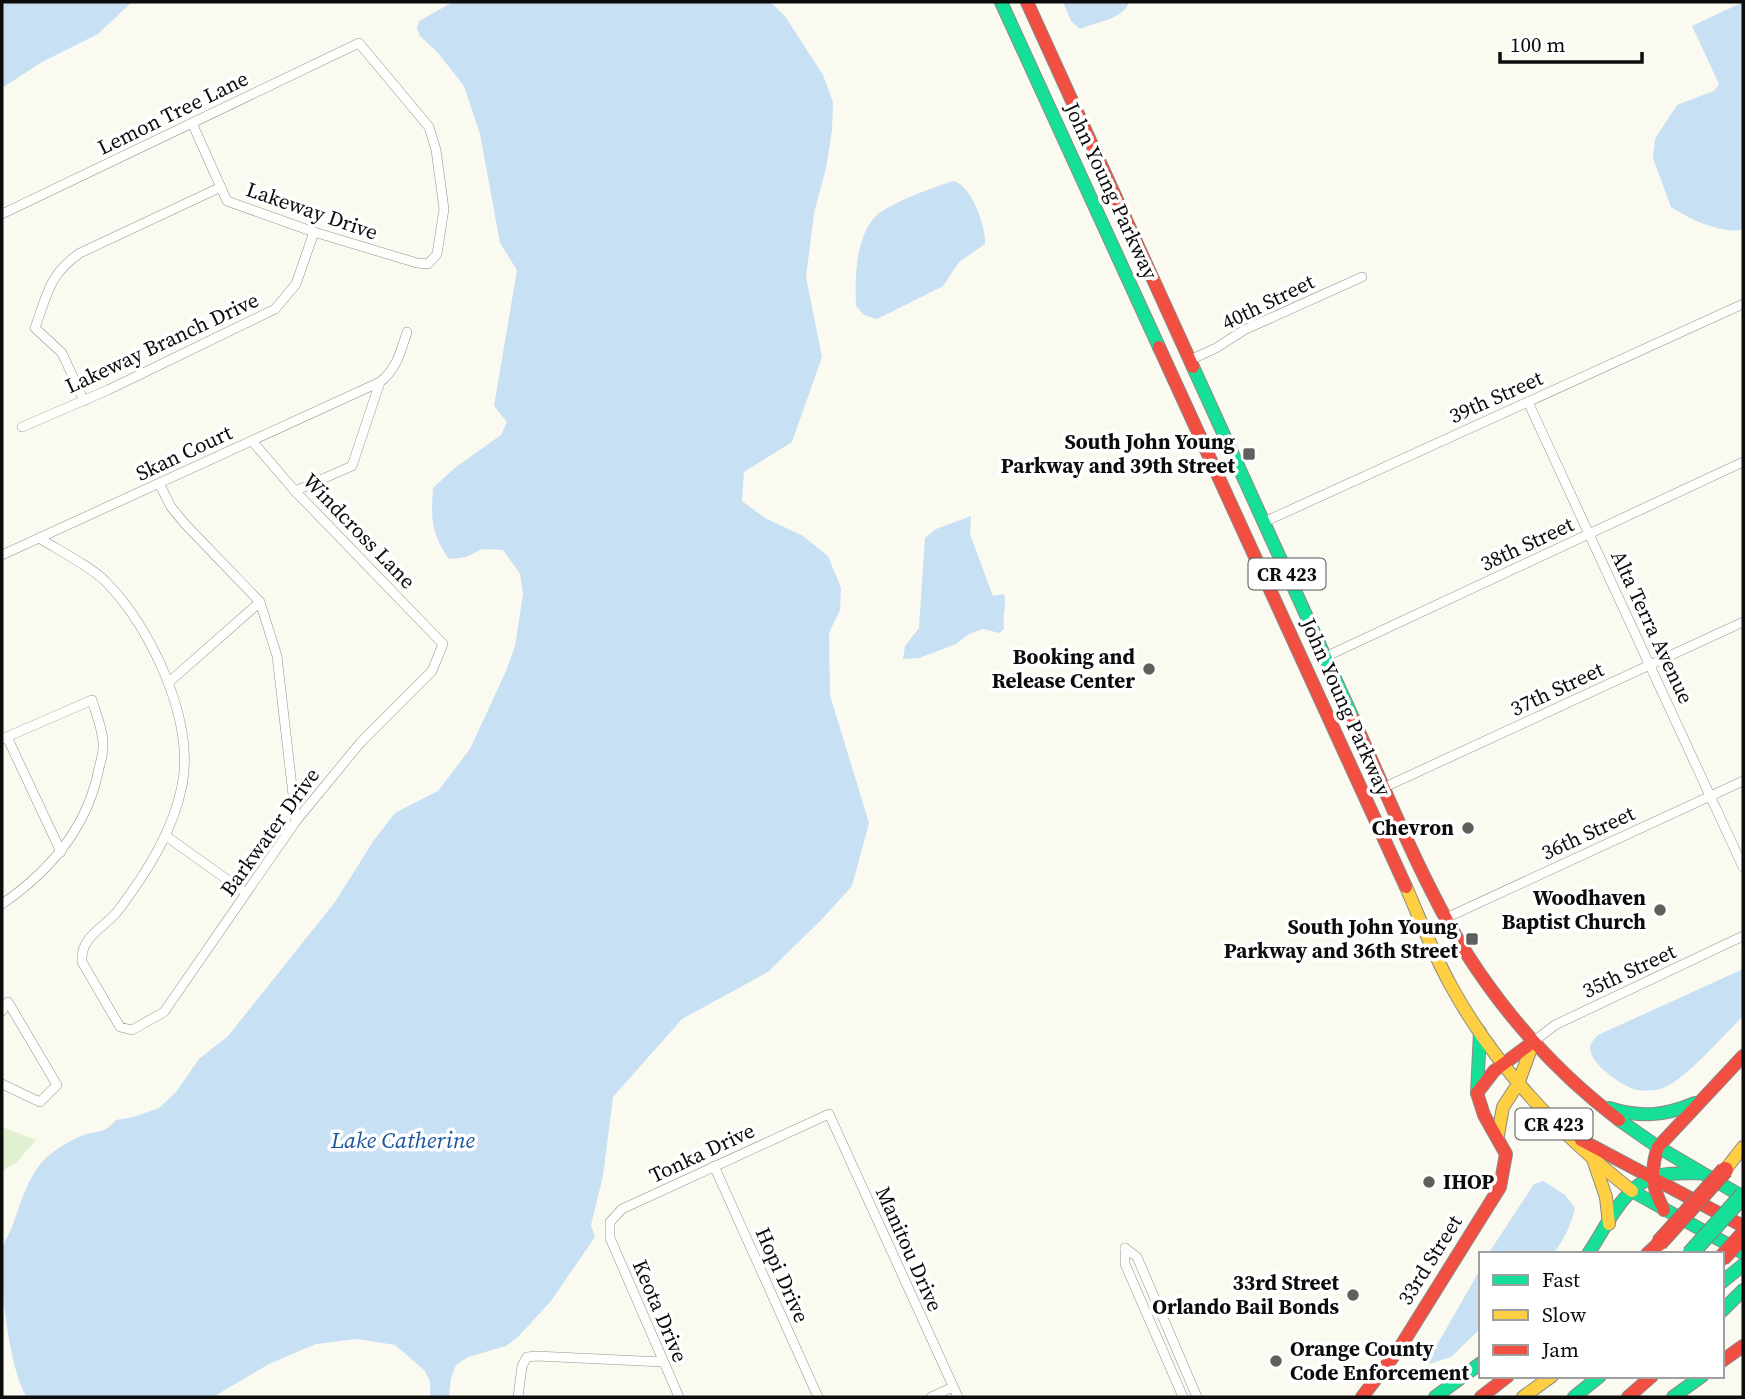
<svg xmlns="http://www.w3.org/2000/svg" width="1745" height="1399" font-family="'Source Serif 4',serif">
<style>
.green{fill:#e1f0d0}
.water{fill:#c7e0f4}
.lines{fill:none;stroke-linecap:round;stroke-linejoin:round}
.street-casing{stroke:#94938f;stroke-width:10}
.fast-casing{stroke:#8a8a85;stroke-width:14}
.slow-casing{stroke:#8a8a85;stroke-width:14}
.jam-casing{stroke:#8a8a85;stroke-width:14}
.street{stroke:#fefefd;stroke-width:9}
.fast{stroke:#16e098;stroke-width:12}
.slow{stroke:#ffcf43;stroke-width:12}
.jam{stroke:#f24e42;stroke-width:12}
.fast-bridge-casing{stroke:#81807c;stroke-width:18;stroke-linecap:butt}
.jam-bridge-casing{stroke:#81807c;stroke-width:18;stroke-linecap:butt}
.fast-bridge{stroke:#16e098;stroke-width:16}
.jam-bridge{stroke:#f24e42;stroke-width:16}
.poi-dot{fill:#605f5c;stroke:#fff;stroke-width:2.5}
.labels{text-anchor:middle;stroke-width:7;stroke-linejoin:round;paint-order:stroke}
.shield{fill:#fff;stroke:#555;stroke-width:2}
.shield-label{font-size:19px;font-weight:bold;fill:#0c0c0c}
.street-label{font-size:21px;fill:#0c0c0c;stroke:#fff}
.poi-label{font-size:21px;font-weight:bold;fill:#0c0c0c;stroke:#fff;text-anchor:end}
.water-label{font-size:23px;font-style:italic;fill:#18559c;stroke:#fff}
</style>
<rect width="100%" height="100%" fill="#fbfaf0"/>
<path class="green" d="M 2,1127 L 36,1140 L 17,1162 L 2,1171 Z"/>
<g class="water">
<path d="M 2,2 L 132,2 L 98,34 L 42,62 L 2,88 Z"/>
<path d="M 453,2 L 770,2 L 785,16 L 823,75 L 833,102 L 832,130 L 826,168 L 814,213 L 806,277 L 822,357 L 792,442 L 744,472 L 742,501 L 765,518 L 803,536 L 828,556 L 841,588 L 840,610 L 829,633 L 830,695 L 869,823 L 852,886 L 823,918 L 768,972 L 682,1019 L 613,1097 L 603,1176 L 591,1225 L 595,1237 L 551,1301 L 517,1338 L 506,1346 L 468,1357 L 456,1365 L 451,1378 L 449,1397 L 430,1397 L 430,1381 L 424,1370 L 395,1345 L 357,1339 L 316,1344 L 269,1364 L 213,1397 L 27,1397 C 9,1371 0,1283 2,1251 C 3,1243 9,1235 12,1227 C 23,1198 29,1168 56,1150 C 60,1147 75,1138 79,1137 C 96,1129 103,1136 116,1120 L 133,1117 L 159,1108 L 176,1092 L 199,1059 L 228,1036 L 335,902 L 374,840 L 395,813 L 438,791 L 470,749 L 506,671 L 515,646 L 523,594 L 520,574 L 503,550 L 482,549 L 466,557 L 449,559 C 431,533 431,519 433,488 L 456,467 L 501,435 L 507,422 L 494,406 L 517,270 L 500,243 L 480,134 L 464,86 L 438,53 L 420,36 L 417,28 L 419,21 Z"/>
<path d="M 1063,2 L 1129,2 C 1123,20 1095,22 1080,29 L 1071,21 Z"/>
<path d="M 1743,2 L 1743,230 C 1719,233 1691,220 1671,207 L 1653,158 L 1655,139 L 1677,105 L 1714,91 L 1719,84 L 1692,26 Z"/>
<path d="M 954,181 C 972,187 986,226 985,244 L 959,262 L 943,286 L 877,319 L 864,315 L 856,306 C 855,278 855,239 875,217 C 887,204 936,186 954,181 Z"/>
<path d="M 971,516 L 970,534 L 993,596 L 1004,594 C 1007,605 1002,617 1004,629 L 999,633 L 983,629 L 969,634 L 956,644 L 919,658 L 903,659 L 905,646 L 919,628 L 925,538 L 936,529 Z"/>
<path d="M 1743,969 L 1743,1016 C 1725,1034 1685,1080 1663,1088 C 1655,1091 1646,1091 1637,1090 C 1623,1087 1584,1061 1591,1044 C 1591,1043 1597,1036 1598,1035 Z"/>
<path d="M 1543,1181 L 1565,1195 L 1575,1208 C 1571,1225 1564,1240 1553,1254 L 1488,1254 L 1534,1184 Z"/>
<path d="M 1481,1268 L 1481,1328 L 1451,1357 L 1429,1364 L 1428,1357 L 1441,1338 Z"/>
</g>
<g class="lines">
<g class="street-casing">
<g id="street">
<path d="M 2,214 L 359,43 L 429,127 L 436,150 L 444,209 L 437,254 L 428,264 L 417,263 L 314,232 L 227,201 L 192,123"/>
<path d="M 1190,360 L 1216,348 L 1244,330 L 1362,277"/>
<path d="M 84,401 L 62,353 L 35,328 C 47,295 49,274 80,253 L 221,187"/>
<path d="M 1528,402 L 1743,867"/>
<path d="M 22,427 L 108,390 L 275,309 L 296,284 L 314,232"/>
<path d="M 159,483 L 171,507 L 185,524 L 260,602 L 277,656 L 296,821"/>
<path d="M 295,491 L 352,466 L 380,382"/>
<path d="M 1264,522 L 1743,304"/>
<path d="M 39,538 C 58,550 92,567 106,582 C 151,627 195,721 182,786 C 173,831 147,872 120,908 C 106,928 80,935 82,962 L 120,1027 L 132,1030 L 164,1012 L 296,821 L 361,742 L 432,671 L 443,644 L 295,491 L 252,441"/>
<path d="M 2,555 L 380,382 C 396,370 401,351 407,332"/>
<path d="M 1325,657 L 1743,462"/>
<path d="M 168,683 L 260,602"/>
<path d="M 7,737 L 61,852"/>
<path d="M 2,739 L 92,700 C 96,714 104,732 103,747 C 103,753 101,761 99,768 C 88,826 50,871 2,904"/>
<path d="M 1385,787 L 1743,622"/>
<path d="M 166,836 L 246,893"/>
<path d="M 1446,918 L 1743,781"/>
<path d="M 2,1011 L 8,1002 L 57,1085 L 40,1102 L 2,1084"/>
<path d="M 1533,1042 L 1555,1025 L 1743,936"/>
<path d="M 714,1166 L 818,1397"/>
<path d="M 1125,1248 L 1137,1257 L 1197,1397"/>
<path d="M 1125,1248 L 1125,1264 L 1183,1397"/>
<path d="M 518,1397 L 522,1366 L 527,1357 L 536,1356 L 663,1362"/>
<path d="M 679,1397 L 610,1238 L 610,1222 L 622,1209 L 829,1114 L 958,1397"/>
<path d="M 931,1397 L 953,1387"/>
</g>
</g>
<g class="fast-casing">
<g id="fast">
<path d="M 1001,2 L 1159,347"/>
<path d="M 1193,367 L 1353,718"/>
<path d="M 1477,1093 L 1480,1032"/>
<path d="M 1609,1108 C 1641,1118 1664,1116 1695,1103"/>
<path d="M 1619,1120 L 1658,1147 L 1743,1197"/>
<path d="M 1632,1191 L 1743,1253"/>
<path d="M 1588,1254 C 1606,1228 1623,1185 1657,1176 C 1671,1172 1686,1174 1701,1173"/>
<path d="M 1722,1282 L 1743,1265"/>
<path d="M 1722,1311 L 1743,1290"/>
<path d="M 1435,1397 L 1481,1363"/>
<path d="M 1574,1397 L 1600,1376"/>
<path d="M 1673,1397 L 1702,1376"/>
</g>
</g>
<g class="slow-casing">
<g id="slow">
<path d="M 1406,887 C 1420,919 1433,953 1450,984 C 1495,1067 1559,1133 1632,1191"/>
<path d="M 1498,1135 L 1503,1107 L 1518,1084 L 1533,1043"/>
<path d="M 1593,1159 L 1606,1197 L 1609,1224"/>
<path d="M 1725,1170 L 1743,1147"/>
<path d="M 1523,1397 L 1552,1376"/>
</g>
</g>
<g class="jam-casing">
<g id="jam">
<path d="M 1027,2 L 1193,367"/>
<path d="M 1159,347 L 1406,887"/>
<path d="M 1353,718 C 1379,776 1403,836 1432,892 C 1476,981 1540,1060 1619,1120"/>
<path d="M 1581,1140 L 1743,1226"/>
<path d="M 1664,1210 C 1652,1189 1650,1170 1658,1147 L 1743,1056"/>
<path d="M 1647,1254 L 1659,1243"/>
<path d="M 1722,1361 L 1743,1346"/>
<path d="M 1362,1397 L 1399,1349 L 1500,1187 L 1506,1154 L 1484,1115 L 1477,1093 L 1494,1071 L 1533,1042"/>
<path d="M 1481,1397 L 1508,1376"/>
<path d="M 1628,1397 L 1652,1376"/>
</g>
</g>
<use href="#street" class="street"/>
<use href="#fast" class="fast"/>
<use href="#slow" class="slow"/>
<use href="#jam" class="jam"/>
<g class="fast-bridge-casing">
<path id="fast-bridge" d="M 1690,1254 L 1743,1195"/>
</g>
<g class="jam-bridge-casing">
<g id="jam-bridge">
<path d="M 1659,1243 L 1725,1170"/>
<path d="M 1722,1258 L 1743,1235"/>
</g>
</g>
<use href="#fast-bridge" class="fast-bridge"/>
<use href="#jam-bridge" class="jam-bridge"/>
</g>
<g class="poi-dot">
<rect x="1242" y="447" width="14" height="14" rx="3.5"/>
<circle cx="1149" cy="669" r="7"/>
<circle cx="1468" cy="828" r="7"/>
<circle cx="1660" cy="910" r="7"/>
<rect x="1465" y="932" width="14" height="14" rx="3.5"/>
<circle cx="1429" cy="1182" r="7"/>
<circle cx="1353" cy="1295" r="7"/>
<circle cx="1276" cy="1361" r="7"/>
</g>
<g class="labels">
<g class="shield">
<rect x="1248.5" y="558.5" width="77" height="31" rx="5"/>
<rect x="1515.5" y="1108.5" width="77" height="31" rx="5"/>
</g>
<g class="shield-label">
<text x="1287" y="581">CR 423</text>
<text x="1554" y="1131">CR 423</text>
</g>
<g class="street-label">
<text transform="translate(173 113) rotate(-26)" y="7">Lemon Tree Lane</text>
<text transform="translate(1111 191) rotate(65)" y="7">John Young Parkway</text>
<text transform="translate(312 211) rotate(19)" y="7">Lakeway Drive</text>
<text transform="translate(1268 302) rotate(-26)" y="7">40th Street</text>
<text transform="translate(162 343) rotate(-25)" y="7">Lakeway Branch Drive</text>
<text transform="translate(1496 397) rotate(-24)" y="7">39th Street</text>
<text transform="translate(184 453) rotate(-25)" y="7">Skan Court</text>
<text transform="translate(359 531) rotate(46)" y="7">Windcross Lane</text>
<text transform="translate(1527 544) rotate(-25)" y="7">38th Street</text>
<text transform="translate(1652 627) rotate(65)" y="7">Alta Terra Avenue</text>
<text transform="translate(1557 689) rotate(-25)" y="7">37th Street</text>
<text transform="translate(1346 707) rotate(66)" y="7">John Young Parkway</text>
<text transform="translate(270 832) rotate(-54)" y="7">Barkwater Drive</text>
<text transform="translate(1588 833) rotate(-25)" y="7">36th Street</text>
<text transform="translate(1629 971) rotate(-25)" y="7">35th Street</text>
<text transform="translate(702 1153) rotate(-25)" y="7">Tonka Drive</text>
<text transform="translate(909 1249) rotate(66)" y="7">Manitou Drive</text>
<text transform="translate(1430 1260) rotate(-58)" y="7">33rd Street</text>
<text transform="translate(782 1275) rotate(66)" y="7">Hopi Drive</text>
<text transform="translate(660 1311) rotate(67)" y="7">Keota Drive</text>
</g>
<g class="poi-label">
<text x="1235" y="449">South John Young<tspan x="1235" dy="24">Parkway and 39th Street</tspan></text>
<text x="1135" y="664">Booking and<tspan x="1135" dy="24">Release Center</tspan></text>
<text x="1454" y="835">Chevron</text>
<text x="1646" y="905">Woodhaven<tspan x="1646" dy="24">Baptist Church</tspan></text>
<text x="1458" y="934">South John Young<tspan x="1458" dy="24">Parkway and 36th Street</tspan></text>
<text x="1443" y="1189" text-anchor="start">IHOP</text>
<text x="1339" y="1290">33rd Street<tspan x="1339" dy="24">Orlando Bail Bonds</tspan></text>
<text x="1290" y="1356" text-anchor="start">Orange County<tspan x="1290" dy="24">Code Enforcement</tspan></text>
</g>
<g class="water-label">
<text x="403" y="1148">Lake Catherine</text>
</g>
</g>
<rect width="1745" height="1399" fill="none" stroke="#0c0c0c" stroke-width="7"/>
<rect x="1479" y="1252" width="245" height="126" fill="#ffffff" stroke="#9e9e9e" stroke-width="2"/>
<rect x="1493" y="1275" width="35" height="10" fill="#16e098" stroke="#9e9e9e" stroke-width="2"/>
<text x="1542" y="1287" font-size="21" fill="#0c0c0c">Fast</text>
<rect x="1493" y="1310" width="35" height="10" fill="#ffcf43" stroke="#9e9e9e" stroke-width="2"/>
<text x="1542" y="1322" font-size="21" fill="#0c0c0c">Slow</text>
<rect x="1493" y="1345" width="35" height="10" fill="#f24e42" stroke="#9e9e9e" stroke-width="2"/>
<text x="1542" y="1357" font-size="21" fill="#0c0c0c">Jam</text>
<path d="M1500 52v10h142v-10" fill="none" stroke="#0c0c0c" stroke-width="3.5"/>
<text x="1510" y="52" font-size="21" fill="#0c0c0c" stroke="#ffffff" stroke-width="5" paint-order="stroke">100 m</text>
</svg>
